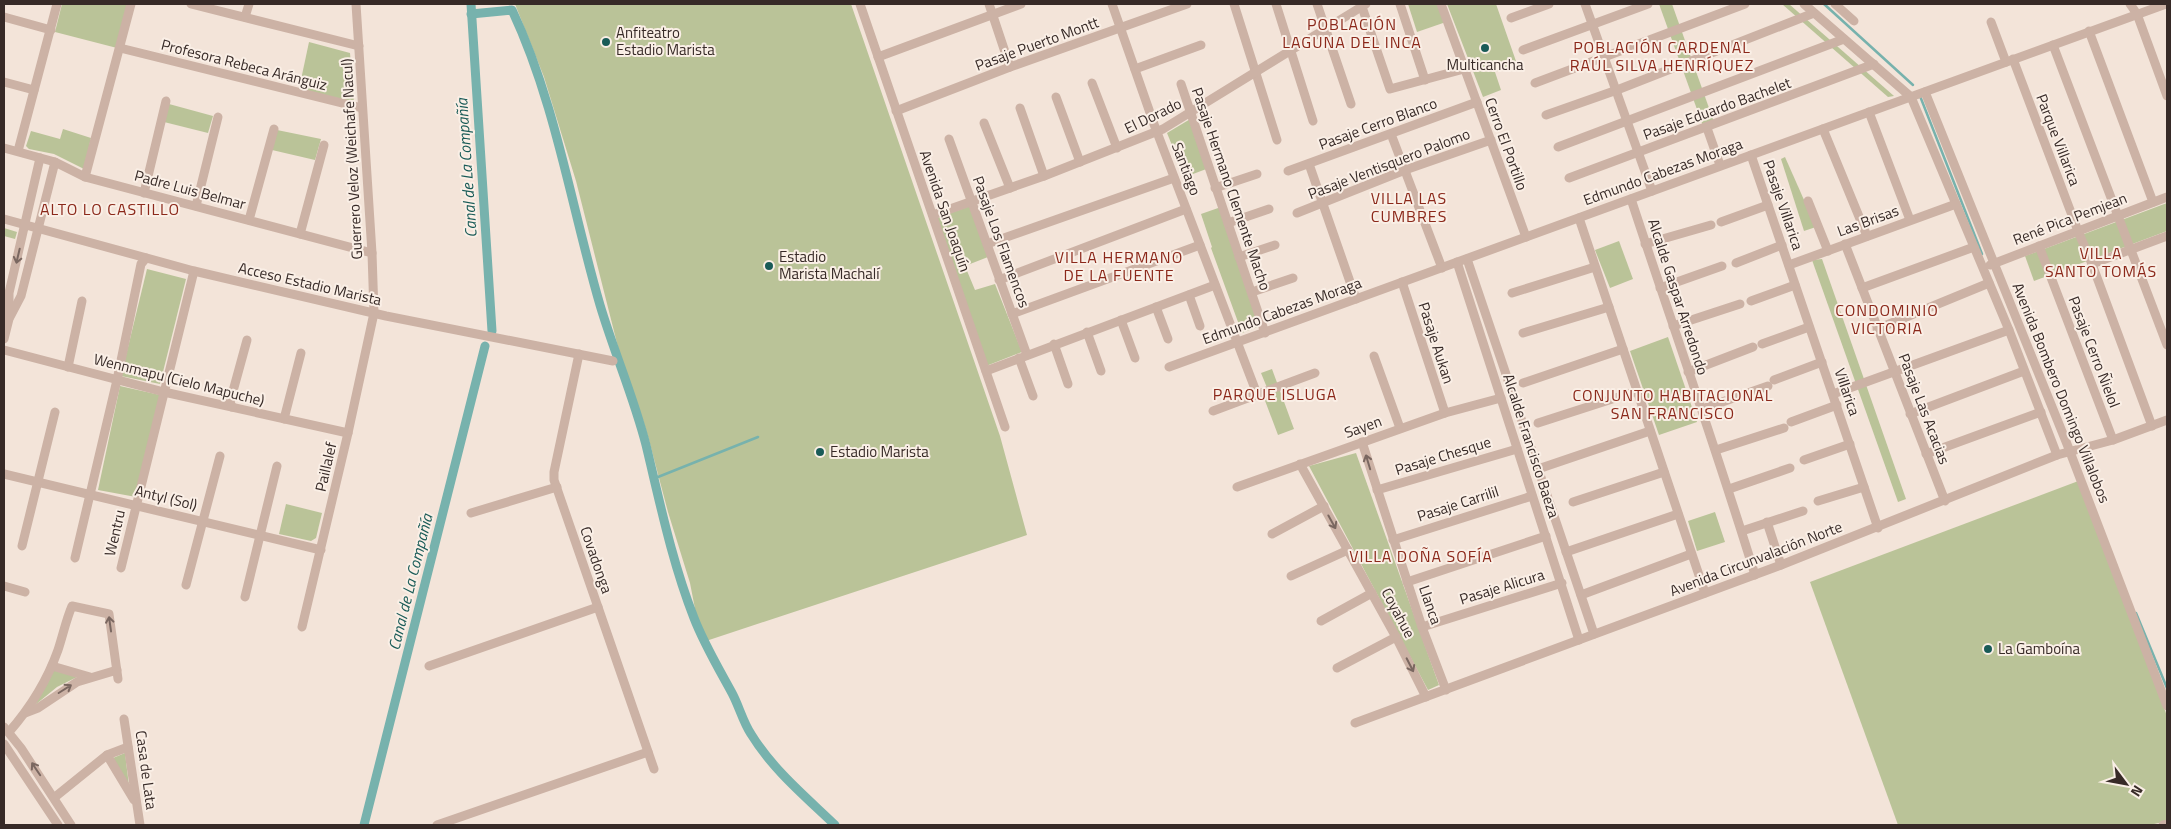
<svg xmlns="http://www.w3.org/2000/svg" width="2171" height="829" font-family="'Titillium Web',sans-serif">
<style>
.green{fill:#bac398}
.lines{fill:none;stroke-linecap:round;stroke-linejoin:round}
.stream{stroke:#77b2ad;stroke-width:2.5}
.canal{stroke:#77b2ad;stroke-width:9}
.minor{stroke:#ccb2a5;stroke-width:9}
.oneway{stroke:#7a6760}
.poi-dot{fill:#195b57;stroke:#faefe6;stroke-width:2}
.labels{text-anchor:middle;stroke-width:4;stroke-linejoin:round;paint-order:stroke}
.poi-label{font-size:15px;fill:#372a27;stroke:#faefe6;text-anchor:start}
.street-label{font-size:15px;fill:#372a27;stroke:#faefe6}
.neighbourhood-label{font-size:16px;letter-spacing:1px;fill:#8b281a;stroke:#faefe6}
.water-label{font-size:16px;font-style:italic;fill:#195b57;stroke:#faefe6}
</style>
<rect width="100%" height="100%" fill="#f3e4d9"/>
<g class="green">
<path d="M 62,4 L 128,4 L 117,48 L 55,32 Z"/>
<path d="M 515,4 L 851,4 L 1000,436 L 1027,535 L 706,641 L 697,619 L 690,583 L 668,512 L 649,440 L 643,420 L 625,382 L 619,351 L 576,181 L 544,77 Z"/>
<path d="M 1408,4 L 1440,4 L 1446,22 L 1417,32 Z"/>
<path d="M 1447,4 L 1496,4 L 1517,64 L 1495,72 L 1501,90 L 1483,97 Z"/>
<path d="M 1659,4 L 1672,4 L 1714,122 L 1703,126 Z"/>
<path d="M 1782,4 L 1789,4 L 1894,96 L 1888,97 Z"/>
<path d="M 309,42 L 350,53 L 354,102 L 299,89 Z"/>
<path d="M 169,104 L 213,116 L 208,133 L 164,122 Z"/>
<path d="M 1192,118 L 1209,168 L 1185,177 L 1167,133 Z"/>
<path d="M 63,129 L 91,138 L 84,169 L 54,154 L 29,149 L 26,146 L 31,131 L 60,139 Z"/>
<path d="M 277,130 L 321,139 L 315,160 L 272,150 Z"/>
<path d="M 1785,157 L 1816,227 L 1804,231 L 1781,159 Z"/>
<path d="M 2167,203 L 2167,231 L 2034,281 L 2025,256 Z"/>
<path d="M 970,206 L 988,257 L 965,266 L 975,290 L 995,284 L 1022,352 L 986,366 L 937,218 Z"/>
<path d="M 1221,207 L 1263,325 L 1242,333 L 1211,248 L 1212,247 L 1201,214 Z"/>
<path d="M 4,228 L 17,232 L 15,239 L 4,236 Z"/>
<path d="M 1619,241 L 1633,279 L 1610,288 L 1595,250 Z"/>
<path d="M 1822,259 L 1906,499 L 1898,502 L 1812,260 Z"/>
<path d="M 147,269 L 186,279 L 160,384 L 121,376 Z"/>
<path d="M 1668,337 L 1697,422 L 1659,435 L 1630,351 Z"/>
<path d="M 1272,369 L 1294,429 L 1278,435 L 1264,398 L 1270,395 L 1261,373 Z"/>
<path d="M 120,386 L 160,395 L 136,497 L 98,490 Z"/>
<path d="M 1356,453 L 1439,685 L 1428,690 L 1309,466 Z"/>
<path d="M 2081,480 L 2167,716 L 2167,821 L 2150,825 L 1898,825 L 1810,582 Z"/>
<path d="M 286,504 L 322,513 L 316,538 L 311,541 L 279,534 Z"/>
<path d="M 1715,512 L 1725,542 L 1697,551 L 1688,521 Z"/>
<path d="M 54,670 L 77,677 L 57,687 L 35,705 Z"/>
<path d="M 125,753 L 129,786 L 113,758 Z"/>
</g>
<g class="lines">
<g class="stream">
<path d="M 1824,4 L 1913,85"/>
<path d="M 1920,96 L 1982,254"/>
<path d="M 653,479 L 758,437"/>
<path d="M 2136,613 L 2167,688"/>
</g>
<g class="canal">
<path d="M 471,4 L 492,331"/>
<path d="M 471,14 L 512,10 C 556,104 571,206 600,305 C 614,352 634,398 646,445 C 660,503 672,562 694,618 C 704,644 719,669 732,693 C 739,706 743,722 751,734 C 773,770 806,797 835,825"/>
<path d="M 364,825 L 485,346"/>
</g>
<g class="minor">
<path d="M 191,4 L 359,46"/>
<path d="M 860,4 L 1005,427"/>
<path d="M 989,4 L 1010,67"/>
<path d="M 1112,4 L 1155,127 L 1257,394"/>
<path d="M 1234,4 L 1277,140"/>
<path d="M 1276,4 L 1313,121"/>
<path d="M 1317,4 L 1351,104"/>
<path d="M 1361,4 L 1390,89 L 1464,69"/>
<path d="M 1400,4 L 1425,80"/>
<path d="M 1441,4 L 1526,237"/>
<path d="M 1585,4 L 1652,191"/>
<path d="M 1804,4 L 1911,97 L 2009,330 L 2057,455"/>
<path d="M 1835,4 L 1854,21"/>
<path d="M 2130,4 L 2137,14 L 2167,96"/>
<path d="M 4,17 L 51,30"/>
<path d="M 245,17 L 249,4"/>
<path d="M 1511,18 L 1549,4"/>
<path d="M 1991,22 L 2006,62"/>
<path d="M 2089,31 L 2153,202"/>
<path d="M 2053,45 L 2167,345"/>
<path d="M 120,48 L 362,108"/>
<path d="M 1523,50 L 1648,4"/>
<path d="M 878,57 L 1021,4"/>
<path d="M 2013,59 L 2078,231 L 2092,264 L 2152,426"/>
<path d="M 1135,69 L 1201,45"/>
<path d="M 4,82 L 34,90"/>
<path d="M 1092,83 L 1117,148"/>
<path d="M 1535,83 L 1745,4"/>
<path d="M 1181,84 L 1265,333"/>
<path d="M 1925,92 L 2067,444 L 2167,706"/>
<path d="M 1056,97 L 1080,162"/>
<path d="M 1020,108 L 1044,176"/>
<path d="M 896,111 L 1010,67 L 1187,4"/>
<path d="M 1869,112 L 1910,220"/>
<path d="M 1546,115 L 1617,90 L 1814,13"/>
<path d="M 984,123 L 1010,188"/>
<path d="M 1707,128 L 1720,165"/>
<path d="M 1823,129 L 1867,236"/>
<path d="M 1391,134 L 1442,268"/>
<path d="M 949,139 L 1027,355"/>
<path d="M 1558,147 L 1844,39"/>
<path d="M 4,148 L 55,162 L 85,177 L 372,253"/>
<path d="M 18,151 L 57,4"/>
<path d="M 1751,155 L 1878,528"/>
<path d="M 1309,164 L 1356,299"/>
<path d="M 1288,171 L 1477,102"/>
<path d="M 85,177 L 131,4"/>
<path d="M 1569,178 L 1874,64"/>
<path d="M 1215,188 L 1257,174"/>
<path d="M 144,193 L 166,101"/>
<path d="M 1631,199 C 1672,324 1716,448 1755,575"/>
<path d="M 1808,201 L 1828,251"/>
<path d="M 196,206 L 218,117"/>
<path d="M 1297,213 L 1405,170 L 1491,140"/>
<path d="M 933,215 L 1044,176 L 1163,129 L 1366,4"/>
<path d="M 1579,218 L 1705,593"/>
<path d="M 4,219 L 194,271 L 386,316 L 613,361"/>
<path d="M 249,220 L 274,129"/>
<path d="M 1721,222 L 1768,205"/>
<path d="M 1228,223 L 1269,209"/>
<path d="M 300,234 L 324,145"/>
<path d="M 987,244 L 1174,178"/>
<path d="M 1645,244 L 1711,225"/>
<path d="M 1845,244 L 1945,501"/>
<path d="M 2039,246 L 2113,440"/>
<path d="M 1239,257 L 1275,245"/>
<path d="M 1467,259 L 1594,634"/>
<path d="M 1457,262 L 1579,640"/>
<path d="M 1736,263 L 1782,245"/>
<path d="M 2092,264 L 2167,236"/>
<path d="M 1789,265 L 1956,204"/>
<path d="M 1990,265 L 2167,197"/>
<path d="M 999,280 L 1186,209"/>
<path d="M 1402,282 L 1445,413"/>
<path d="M 1660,288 L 1722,266"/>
<path d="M 1862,288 L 1974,247"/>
<path d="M 1252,292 L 1293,278"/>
<path d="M 1512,293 L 1595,267"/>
<path d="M 1189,295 L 1200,326"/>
<path d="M 1751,301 L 1795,285"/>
<path d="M 1156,307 L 1168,339"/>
<path d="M 1012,314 L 1200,245"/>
<path d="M 10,317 L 21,296 L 55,162"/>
<path d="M 1121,320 L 1135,358"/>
<path d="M 1673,326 L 1740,304"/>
<path d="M 1877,329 L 1989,283"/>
<path d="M 1087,332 L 1101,371"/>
<path d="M 1523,333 L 1609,307"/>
<path d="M 4,339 L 9,319 L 9,293 L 40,158"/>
<path d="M 1054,344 L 1068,384"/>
<path d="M 1762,344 L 1809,327"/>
<path d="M 4,350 L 164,392 L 348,433"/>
<path d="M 579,354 L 554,472 L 554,480 L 654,769"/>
<path d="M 1374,356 L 1400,428"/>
<path d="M 1019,358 L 1033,396"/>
<path d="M 68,367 L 82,301"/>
<path d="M 1169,367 L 2166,4"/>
<path d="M 986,371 L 1215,285"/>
<path d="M 1688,372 L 1753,347"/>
<path d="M 1774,380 L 1822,362"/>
<path d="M 1523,383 L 1623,349"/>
<path d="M 1833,394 L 2009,330"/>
<path d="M 232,407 L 230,402 L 247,340"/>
<path d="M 1702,409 L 1768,386"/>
<path d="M 1213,411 L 1315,373"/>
<path d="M 1910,414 L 2024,371"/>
<path d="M 284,419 L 301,353"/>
<path d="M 1791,422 L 1837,405"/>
<path d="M 1538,423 L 1637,391"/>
<path d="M 1362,442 L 1422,627 L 1446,690"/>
<path d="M 1716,450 L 1784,428"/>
<path d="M 1926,454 L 2041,412"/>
<path d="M 1804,460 L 1850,444"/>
<path d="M 1300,464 L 1396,637 L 1426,697"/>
<path d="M 1538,469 L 1650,431"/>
<path d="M 4,474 L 321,550"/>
<path d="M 1237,487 L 1445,413 L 1501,398"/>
<path d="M 1729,489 L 1790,468"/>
<path d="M 1377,490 L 1517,449"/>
<path d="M 1818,501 L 1864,487"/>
<path d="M 1573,502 L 1664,472"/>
<path d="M 471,513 L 557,487"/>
<path d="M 1767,522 L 1781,565"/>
<path d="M 1742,531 L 1803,511"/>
<path d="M 1272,534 L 1324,506"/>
<path d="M 1393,540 L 1532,496"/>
<path d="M 22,546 L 55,412"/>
<path d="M 1566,552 L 1678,514"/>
<path d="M 75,558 L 117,380 L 141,264 L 146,258"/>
<path d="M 121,568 L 194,271"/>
<path d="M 1291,576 L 1348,550"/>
<path d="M 1407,582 L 1546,536"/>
<path d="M 186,585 L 220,456"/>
<path d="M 4,586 L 25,592"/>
<path d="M 1581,595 L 1691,554"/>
<path d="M 245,597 L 277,466"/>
<path d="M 1321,621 L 1372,593"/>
<path d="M 302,627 L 348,433 L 374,313 L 372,253 L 356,4"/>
<path d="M 1422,627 L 1562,583"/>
<path d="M 52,666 L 90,677"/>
<path d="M 429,666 L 598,607"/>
<path d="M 1337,668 L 1396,637"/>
<path d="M 25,713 L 38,708 L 77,682 L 117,670"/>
<path d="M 124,719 L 140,825"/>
<path d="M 1355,723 L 1781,565 L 2057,455 L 2113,440 L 2167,420"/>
<path d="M 4,727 L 21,748 L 71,825"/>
<path d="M 9,732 C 30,708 47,681 58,650 C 63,635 66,620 72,606 L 109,614 L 118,679"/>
<path d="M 4,744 L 58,825"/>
<path d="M 107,755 L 134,800"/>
<path d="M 55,797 L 107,755 L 128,747"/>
<path d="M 437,825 L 648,752"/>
<path d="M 2163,825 L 2167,824"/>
</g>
</g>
<defs><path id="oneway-shaft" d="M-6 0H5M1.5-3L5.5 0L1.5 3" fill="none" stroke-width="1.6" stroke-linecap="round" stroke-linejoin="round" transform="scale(1.25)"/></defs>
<g class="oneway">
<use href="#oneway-shaft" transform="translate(18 256) rotate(103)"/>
<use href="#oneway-shaft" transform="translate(1368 462) rotate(-107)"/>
<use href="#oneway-shaft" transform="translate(1332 522) rotate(61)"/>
<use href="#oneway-shaft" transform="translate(110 624) rotate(-98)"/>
<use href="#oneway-shaft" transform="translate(1410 665) rotate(63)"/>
<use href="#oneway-shaft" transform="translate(65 689) rotate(-32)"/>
<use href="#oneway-shaft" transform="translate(36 769) rotate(-124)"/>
</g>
<g class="poi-dot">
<circle cx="606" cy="42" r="5"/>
<circle cx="1485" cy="48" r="5"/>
<circle cx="769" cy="266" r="5"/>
<circle cx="820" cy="452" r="5"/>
<circle cx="1988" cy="649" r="5"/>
</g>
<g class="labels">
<g class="poi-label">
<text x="616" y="38">Anfiteatro<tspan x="616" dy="17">Estadio Marista</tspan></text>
<text x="1485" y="70" text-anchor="middle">Multicancha</text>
<text x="779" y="262">Estadio<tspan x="779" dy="17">Marista Machalí</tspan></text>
<text x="830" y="457">Estadio Marista</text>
<text x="1998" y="654">La Gamboína</text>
</g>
<g class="street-label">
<text transform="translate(1037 44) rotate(-20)" y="5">Pasaje Puerto Montt</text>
<text transform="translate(244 65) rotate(14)" y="5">Profesora Rebeca Aránguiz</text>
<text transform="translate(1717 109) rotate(-20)" y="5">Pasaje Eduardo Bachelet</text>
<text transform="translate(1153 116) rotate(-26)" y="5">El Dorado</text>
<text transform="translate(1378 124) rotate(-20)" y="5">Pasaje Cerro Blanco</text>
<text transform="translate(2058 140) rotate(69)" y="5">Parque Villarica</text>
<text transform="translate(1506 144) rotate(70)" y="5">Cerro El Portillo</text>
<text transform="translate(352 159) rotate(-93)" y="5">Guerrero Veloz (Weichafe Nacul)</text>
<text transform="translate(1389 164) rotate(-21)" y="5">Pasaje Ventisquero Palomo</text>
<text transform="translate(1186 169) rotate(69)" y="5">Santiago</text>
<text transform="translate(1663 172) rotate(-20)" y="5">Edmundo Cabezas Moraga</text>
<text transform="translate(1231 189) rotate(71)" y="5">Pasaje Hermano Clemente Macho</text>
<text transform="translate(190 190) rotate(15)" y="5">Padre Luis Belmar</text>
<text transform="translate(1783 205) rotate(71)" y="5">Pasaje Villarica</text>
<text transform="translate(945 211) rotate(71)" y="5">Avenida San Joaquín</text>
<text transform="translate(2070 219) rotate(-21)" y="5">René Pica Pemjean</text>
<text transform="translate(1868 221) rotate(-20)" y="5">Las Brisas</text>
<text transform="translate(1001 242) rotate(70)" y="5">Pasaje Los Flamencos</text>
<text transform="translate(310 284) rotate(13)" y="5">Acceso Estadio Marista</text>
<text transform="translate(1678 297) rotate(72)" y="5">Alcalde Gaspar Arredondo</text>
<text transform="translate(1282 311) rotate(-20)" y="5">Edmundo Cabezas Moraga</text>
<text transform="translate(1436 343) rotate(72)" y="5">Pasaje Aukan</text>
<text transform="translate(2094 352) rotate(69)" y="5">Pasaje Cerro Ñielol</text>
<text transform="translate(179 380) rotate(14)" y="5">Wennmapu (Cielo Mapuche)</text>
<text transform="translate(1847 392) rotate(71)" y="5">Villarica</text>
<text transform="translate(2061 393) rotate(68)" y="5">Avenida Bombero Domingo Villalobos</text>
<text transform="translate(1924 409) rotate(69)" y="5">Pasaje Las Acacias</text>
<text transform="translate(1363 427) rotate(-20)" y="5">Sayen</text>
<text transform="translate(1531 446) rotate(72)" y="5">Alcalde Francisco Baeza</text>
<text transform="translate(1443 456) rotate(-17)" y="5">Pasaje Chesque</text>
<text transform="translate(326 467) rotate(-77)" y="5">Paillalef</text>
<text transform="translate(166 498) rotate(14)" y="5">Antyl (Sol)</text>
<text transform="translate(1458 504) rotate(-18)" y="5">Pasaje Carrilil</text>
<text transform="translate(115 533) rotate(-77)" y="5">Wentru</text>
<text transform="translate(1756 559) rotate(-21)" y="5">Avenida Circunvalación Norte</text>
<text transform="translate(596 560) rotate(71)" y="5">Covadonga</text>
<text transform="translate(1502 587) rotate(-17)" y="5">Pasaje Alicura</text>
<text transform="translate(1430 605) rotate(71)" y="5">Llanca</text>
<text transform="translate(1398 613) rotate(62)" y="5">Coyahue</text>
<text transform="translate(146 770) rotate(82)" y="5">Casa de Lata</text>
</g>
<g class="neighbourhood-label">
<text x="1352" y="30">POBLACIÓN<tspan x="1352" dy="18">LAGUNA DEL INCA</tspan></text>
<text x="1662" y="53">POBLACIÓN CARDENAL<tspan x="1662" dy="18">RAÚL SILVA HENRÍQUEZ</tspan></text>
<text x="1409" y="204">VILLA LAS<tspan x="1409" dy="18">CUMBRES</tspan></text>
<text x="110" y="215">ALTO LO CASTILLO</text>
<text x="2101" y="259">VILLA<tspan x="2101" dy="18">SANTO TOMÁS</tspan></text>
<text x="1119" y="263">VILLA HERMANO<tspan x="1119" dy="18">DE LA FUENTE</tspan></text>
<text x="1887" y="316">CONDOMINIO<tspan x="1887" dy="18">VICTORIA</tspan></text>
<text x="1275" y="400">PARQUE ISLUGA</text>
<text x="1673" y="401">CONJUNTO HABITACIONAL<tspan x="1673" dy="18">SAN FRANCISCO</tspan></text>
<text x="1421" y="562">VILLA DOÑA SOFÍA</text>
</g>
<g class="water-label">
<text transform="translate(466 168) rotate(-94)" y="6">Canal de La Compañía</text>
<text transform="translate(410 582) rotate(-76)" y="6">Canal de La Compañía</text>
</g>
</g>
<rect width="2171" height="829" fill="none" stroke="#372a27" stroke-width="10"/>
<g transform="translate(2126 784) rotate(122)" stroke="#faefe6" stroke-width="4" paint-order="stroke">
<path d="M0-4L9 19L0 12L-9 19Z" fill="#372a27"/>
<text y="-8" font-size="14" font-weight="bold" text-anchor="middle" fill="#372a27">N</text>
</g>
</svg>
